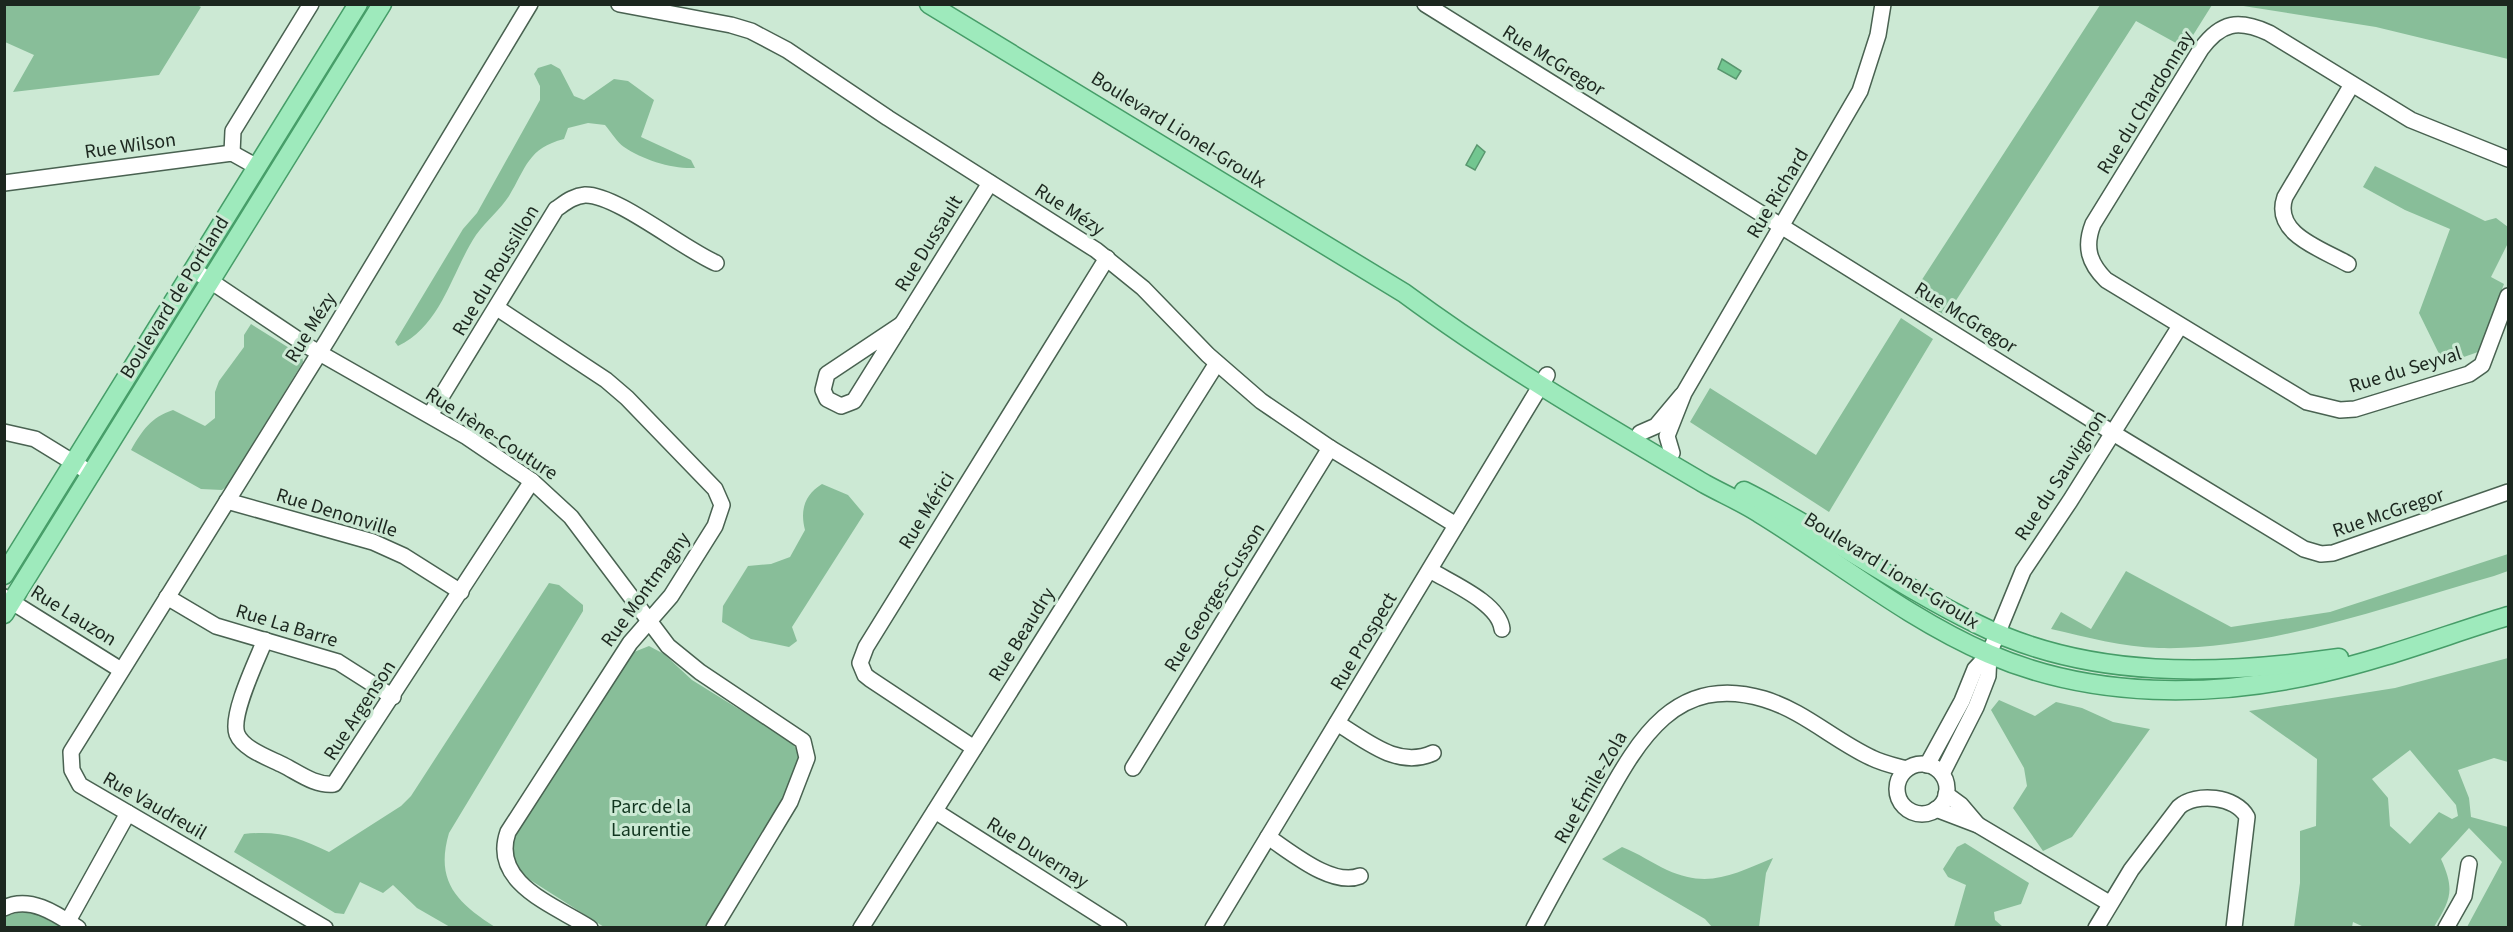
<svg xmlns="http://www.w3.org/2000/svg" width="2513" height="932" font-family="'Source Sans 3',sans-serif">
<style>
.green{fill:#88be99;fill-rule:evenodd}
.water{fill:#72c690;stroke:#58966e;stroke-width:1.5}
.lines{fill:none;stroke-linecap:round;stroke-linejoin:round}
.minor-casing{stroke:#496251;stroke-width:18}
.major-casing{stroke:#469d68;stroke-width:21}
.minor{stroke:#fff;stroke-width:15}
.major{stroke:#9eeabc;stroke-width:18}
.labels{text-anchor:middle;stroke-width:6;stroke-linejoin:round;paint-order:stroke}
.street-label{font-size:20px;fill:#1c271f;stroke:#cce9d4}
.park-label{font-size:20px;fill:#11351f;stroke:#cce9d4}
</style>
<rect width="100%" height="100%" fill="#cce9d4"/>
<g class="green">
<path d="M 197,5 L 201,7 L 159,75 L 13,92 L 34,55 L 5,42 L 5,5 Z"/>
<path d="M 2100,5 L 2212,5 L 2185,48 L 2136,21 L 1946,316 L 1912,295 Z"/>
<path d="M 2237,5 L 2508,5 L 2508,59 L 2376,27 Z"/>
<path d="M 551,64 L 560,69 L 574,96 L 584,100 L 614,79 L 628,81 L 654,100 L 641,137 L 691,160 L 695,168 C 672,169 643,160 624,147 C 617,142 611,132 605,125 L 588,123 L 568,128 L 564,139 C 528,148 526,168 509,196 C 500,210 486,221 476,235 C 451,273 442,325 398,346 L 395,342 L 463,229 L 477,213 L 540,100 L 540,86 L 534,74 L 538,68 Z"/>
<path d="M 2375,166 L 2485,221 L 2496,218 L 2508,227 L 2508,243 L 2491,277 L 2504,284 L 2478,352 L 2444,364 L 2419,313 L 2450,229 L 2405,210 L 2363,187 Z"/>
<path d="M 1901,318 L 1933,339 L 1829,512 L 1690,422 L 1710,388 L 1816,455 Z"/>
<path d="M 251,324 L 302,356 L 303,362 L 227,486 L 222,490 L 201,489 L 131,450 C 142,431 151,417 173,410 L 205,426 L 215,418 L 215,392 L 219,381 L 244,347 L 244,335 Z"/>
<path d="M 822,484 L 848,495 L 864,514 L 792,627 L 797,641 L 789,647 L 751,639 L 722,622 L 723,606 L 748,566 L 771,564 L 790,557 L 805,530 C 800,511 804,495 822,484 Z"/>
<path d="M 2508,554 L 2508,571 L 2494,576 C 2391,605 2267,651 2159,648 C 2123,647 2086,637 2051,629 L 2061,612 L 2091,629 L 2126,571 L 2231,627 L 2330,612 Z"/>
<path d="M 549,583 L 559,585 L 583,605 L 583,611 L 449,833 C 435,881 456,902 495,927 L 450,927 L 417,908 L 393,885 L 383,893 L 360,882 L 344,914 L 335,913 L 234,852 L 244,834 C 279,830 298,837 329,852 L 401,806 L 411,796 Z"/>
<path d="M 649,646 L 664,654 L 692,680 L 790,741 C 795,746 798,750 798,757 C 799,791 727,895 706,927 L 604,927 L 524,876 C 509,859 510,846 520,826 L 634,652 Z"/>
<path d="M 2508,658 L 2508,762 L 2494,758 L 2458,770 L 2469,798 L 2471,817 L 2508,827 L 2508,927 L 2467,927 L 2502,862 L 2469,828 L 2441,859 C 2455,890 2451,899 2434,927 L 2364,927 L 2353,922 L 2352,927 L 2294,927 L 2300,883 L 2300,831 L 2316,826 L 2317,759 L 2249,711 L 2395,688 ZM 2410,750 L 2456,805 L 2458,816 L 2452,819 L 2439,812 L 2410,844 L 2390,826 L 2388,798 L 2372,779 Z"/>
<path d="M 1999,700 L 2035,716 L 2056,702 L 2082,708 L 2113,722 L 2150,729 L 2072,837 L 2043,851 L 2013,808 L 2027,786 L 2024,768 L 1991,710 Z"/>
<path d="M 1965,843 L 2029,883 L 2021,904 L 1994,912 L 1995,920 L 2003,927 L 1954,927 L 1966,885 L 1948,877 L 1943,869 L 1957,847 Z"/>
<path d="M 1622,847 C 1638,853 1652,863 1667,870 C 1709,889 1734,874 1773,858 L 1766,873 L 1759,927 L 1712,927 L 1705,919 L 1602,859 Z"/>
<path d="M 29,910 L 61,927 L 5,928 L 5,916 Z"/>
</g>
<g class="water">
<path d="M 1722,59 L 1741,71 L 1736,79 L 1718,69 Z"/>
<path d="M 1477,145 L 1485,152 L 1475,170 L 1466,165 Z"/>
</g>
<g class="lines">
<g class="minor-casing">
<g id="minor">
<path d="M 619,4 L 731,25 L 751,31 L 787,50 L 888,118 L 1096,250 L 1143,288 L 1208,355 L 1261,401 L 1330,448 L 1456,525"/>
<path d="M 1425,4 L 2113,433 L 2304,549 L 2321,554 L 2333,553 L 2508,492"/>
<path d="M 232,153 L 233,131 L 311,4"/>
<path d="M 2508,159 L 2411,120 L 2269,33 C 2238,19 2221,22 2201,49 L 2093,224 C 2084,247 2089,263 2106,280 L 2307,402 L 2340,410 L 2355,409 L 2469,374 L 2482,365 L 2508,296"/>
<path d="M 4,183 L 232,153 L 257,167"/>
<path d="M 2348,264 C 2322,249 2272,234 2285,197 L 2351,86"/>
<path d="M 194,270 L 309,347 L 467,437 L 532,481 L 571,517 L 668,646 L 700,672 L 803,741 L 807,758 L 790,802 L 714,928"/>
<path d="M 497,308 L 606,380 L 627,398 L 715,489 L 722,505 L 715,526 L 671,596 L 630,643 L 508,832 C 490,883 554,905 590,928"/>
<path d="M 902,324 L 854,401 L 841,406 L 827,399 L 823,390 L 827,374 Z"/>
<path d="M 902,324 L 990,183"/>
<path d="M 430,415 L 556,209 C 565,203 573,196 585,195 C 616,194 683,249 716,263"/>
<path d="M 4,432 L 35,439 L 92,474"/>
<path d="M 1640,433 L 1656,426 L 1682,395"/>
<path d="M 1672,453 L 1667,436 L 1684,393 L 1860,91 L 1878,35 L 1883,4"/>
<path d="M 227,501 L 373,542 L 404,556 L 461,592"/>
<path d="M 1430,570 C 1451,583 1499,603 1502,629"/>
<path d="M 4,597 L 121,670"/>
<path d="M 167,597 L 216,626 L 338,662 L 393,697"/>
<path d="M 265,640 C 257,660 230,715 237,734 C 243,749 269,758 283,765 C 299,773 315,786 334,784 L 532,481"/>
<path d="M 1337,723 C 1367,741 1398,769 1433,753"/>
<path d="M 974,748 L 870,679 L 865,675 L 860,663 L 866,647 L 1107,258"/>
<circle cx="1922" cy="789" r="25"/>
<path d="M 1927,765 L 1962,701 L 1975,669 L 1989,654"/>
<path d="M 1133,768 L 1330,448"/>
<path d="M 1942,774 L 1976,707 L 1988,676 L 1989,654 L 2023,571 L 2070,501 L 2180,326"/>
<path d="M 1946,794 L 1961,805 L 1978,825"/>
<path d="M 1936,809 L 1978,825 L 2109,903"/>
<path d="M 935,811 L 1119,928"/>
<path d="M 1268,837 C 1291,852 1332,887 1360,876"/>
<path d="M 4,908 C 30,895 57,914 78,928"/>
<path d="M 68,921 L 128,813"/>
<path d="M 325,928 L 80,785 L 72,770 L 71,752 L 328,339 L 530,4"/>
<path d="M 861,928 L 1217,363"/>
<path d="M 1213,928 L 1547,375"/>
<path d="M 1534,928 C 1554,890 1575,853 1596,816 C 1634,749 1670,671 1764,699 C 1804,711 1835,741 1872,758 C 1882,763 1895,766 1906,769"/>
<path d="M 2096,928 L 2131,870 L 2179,807 C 2196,792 2236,796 2247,817 L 2234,928"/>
<path d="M 2446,928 L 2464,896 L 2469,864"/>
</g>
</g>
<g class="major-casing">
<g id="major">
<path d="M 929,4 L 1404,293 C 1500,364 1603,424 1705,484 C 1723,494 1742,502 1759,513 C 1836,560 1906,618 1989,654 C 2093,699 2212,698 2321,673 C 2384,659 2446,635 2508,616"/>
<path d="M 1744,491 C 1824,531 1897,585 1977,624 C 2089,680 2219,675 2339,658"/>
<path d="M 4,575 L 358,4"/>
<path d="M 4,614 L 382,4"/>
</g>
</g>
<use href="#minor" class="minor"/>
<use href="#major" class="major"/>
</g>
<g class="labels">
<g class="street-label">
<text transform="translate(1554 60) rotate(32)" y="7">Rue McGregor</text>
<text transform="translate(2145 102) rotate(-58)" y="7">Rue du Chardonnay</text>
<text transform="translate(1179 129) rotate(32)" y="7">Boulevard Lionel-Groulx</text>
<text transform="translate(130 145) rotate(-8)" y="7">Rue Wilson</text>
<text transform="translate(1777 193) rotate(-59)" y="7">Rue Richard</text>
<text transform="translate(1070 209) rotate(33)" y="7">Rue Mézy</text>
<text transform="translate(928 243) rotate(-58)" y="7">Rue Dussault</text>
<text transform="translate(495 270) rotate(-59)" y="7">Rue du Roussillon</text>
<text transform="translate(174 297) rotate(-58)" y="7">Boulevard de Portland</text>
<text transform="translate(1966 317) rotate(32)" y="7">Rue McGregor</text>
<text transform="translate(310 327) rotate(-58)" y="7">Rue Mézy</text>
<text transform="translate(2405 369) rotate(-17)" y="7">Rue du Seyval</text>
<text transform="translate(492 433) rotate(33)" y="7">Rue Irène-Couture</text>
<text transform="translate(2060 475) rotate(-57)" y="7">Rue du Sauvignon</text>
<text transform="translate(926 510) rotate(-58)" y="7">Rue Mérici</text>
<text transform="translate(337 512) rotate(17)" y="7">Rue Denonville</text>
<text transform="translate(2388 512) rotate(-19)" y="7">Rue McGregor</text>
<text transform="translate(1892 570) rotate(32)" y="7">Boulevard Lionel-Groulx</text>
<text transform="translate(645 589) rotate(-54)" y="7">Rue Montmagny</text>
<text transform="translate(1214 597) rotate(-58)" y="7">Rue Georges-Cusson</text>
<text transform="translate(74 615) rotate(32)" y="7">Rue Lauzon</text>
<text transform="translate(287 625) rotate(17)" y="7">Rue La Barre</text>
<text transform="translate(1021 634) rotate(-58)" y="7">Rue Beaudry</text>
<text transform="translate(1363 641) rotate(-59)" y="7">Rue Prospect</text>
<text transform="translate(359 710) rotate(-57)" y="7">Rue Argenson</text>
<text transform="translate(1590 787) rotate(-60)" y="7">Rue Émile-Zola</text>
<text transform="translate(155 805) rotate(30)" y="7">Rue Vaudreuil</text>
<text transform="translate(1038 852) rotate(32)" y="7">Rue Duvernay</text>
</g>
<g class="park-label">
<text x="651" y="813">Parc de la<tspan x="651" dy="23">Laurentie</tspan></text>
</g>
</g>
<rect width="2513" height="932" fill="none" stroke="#1c271f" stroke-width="12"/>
</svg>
